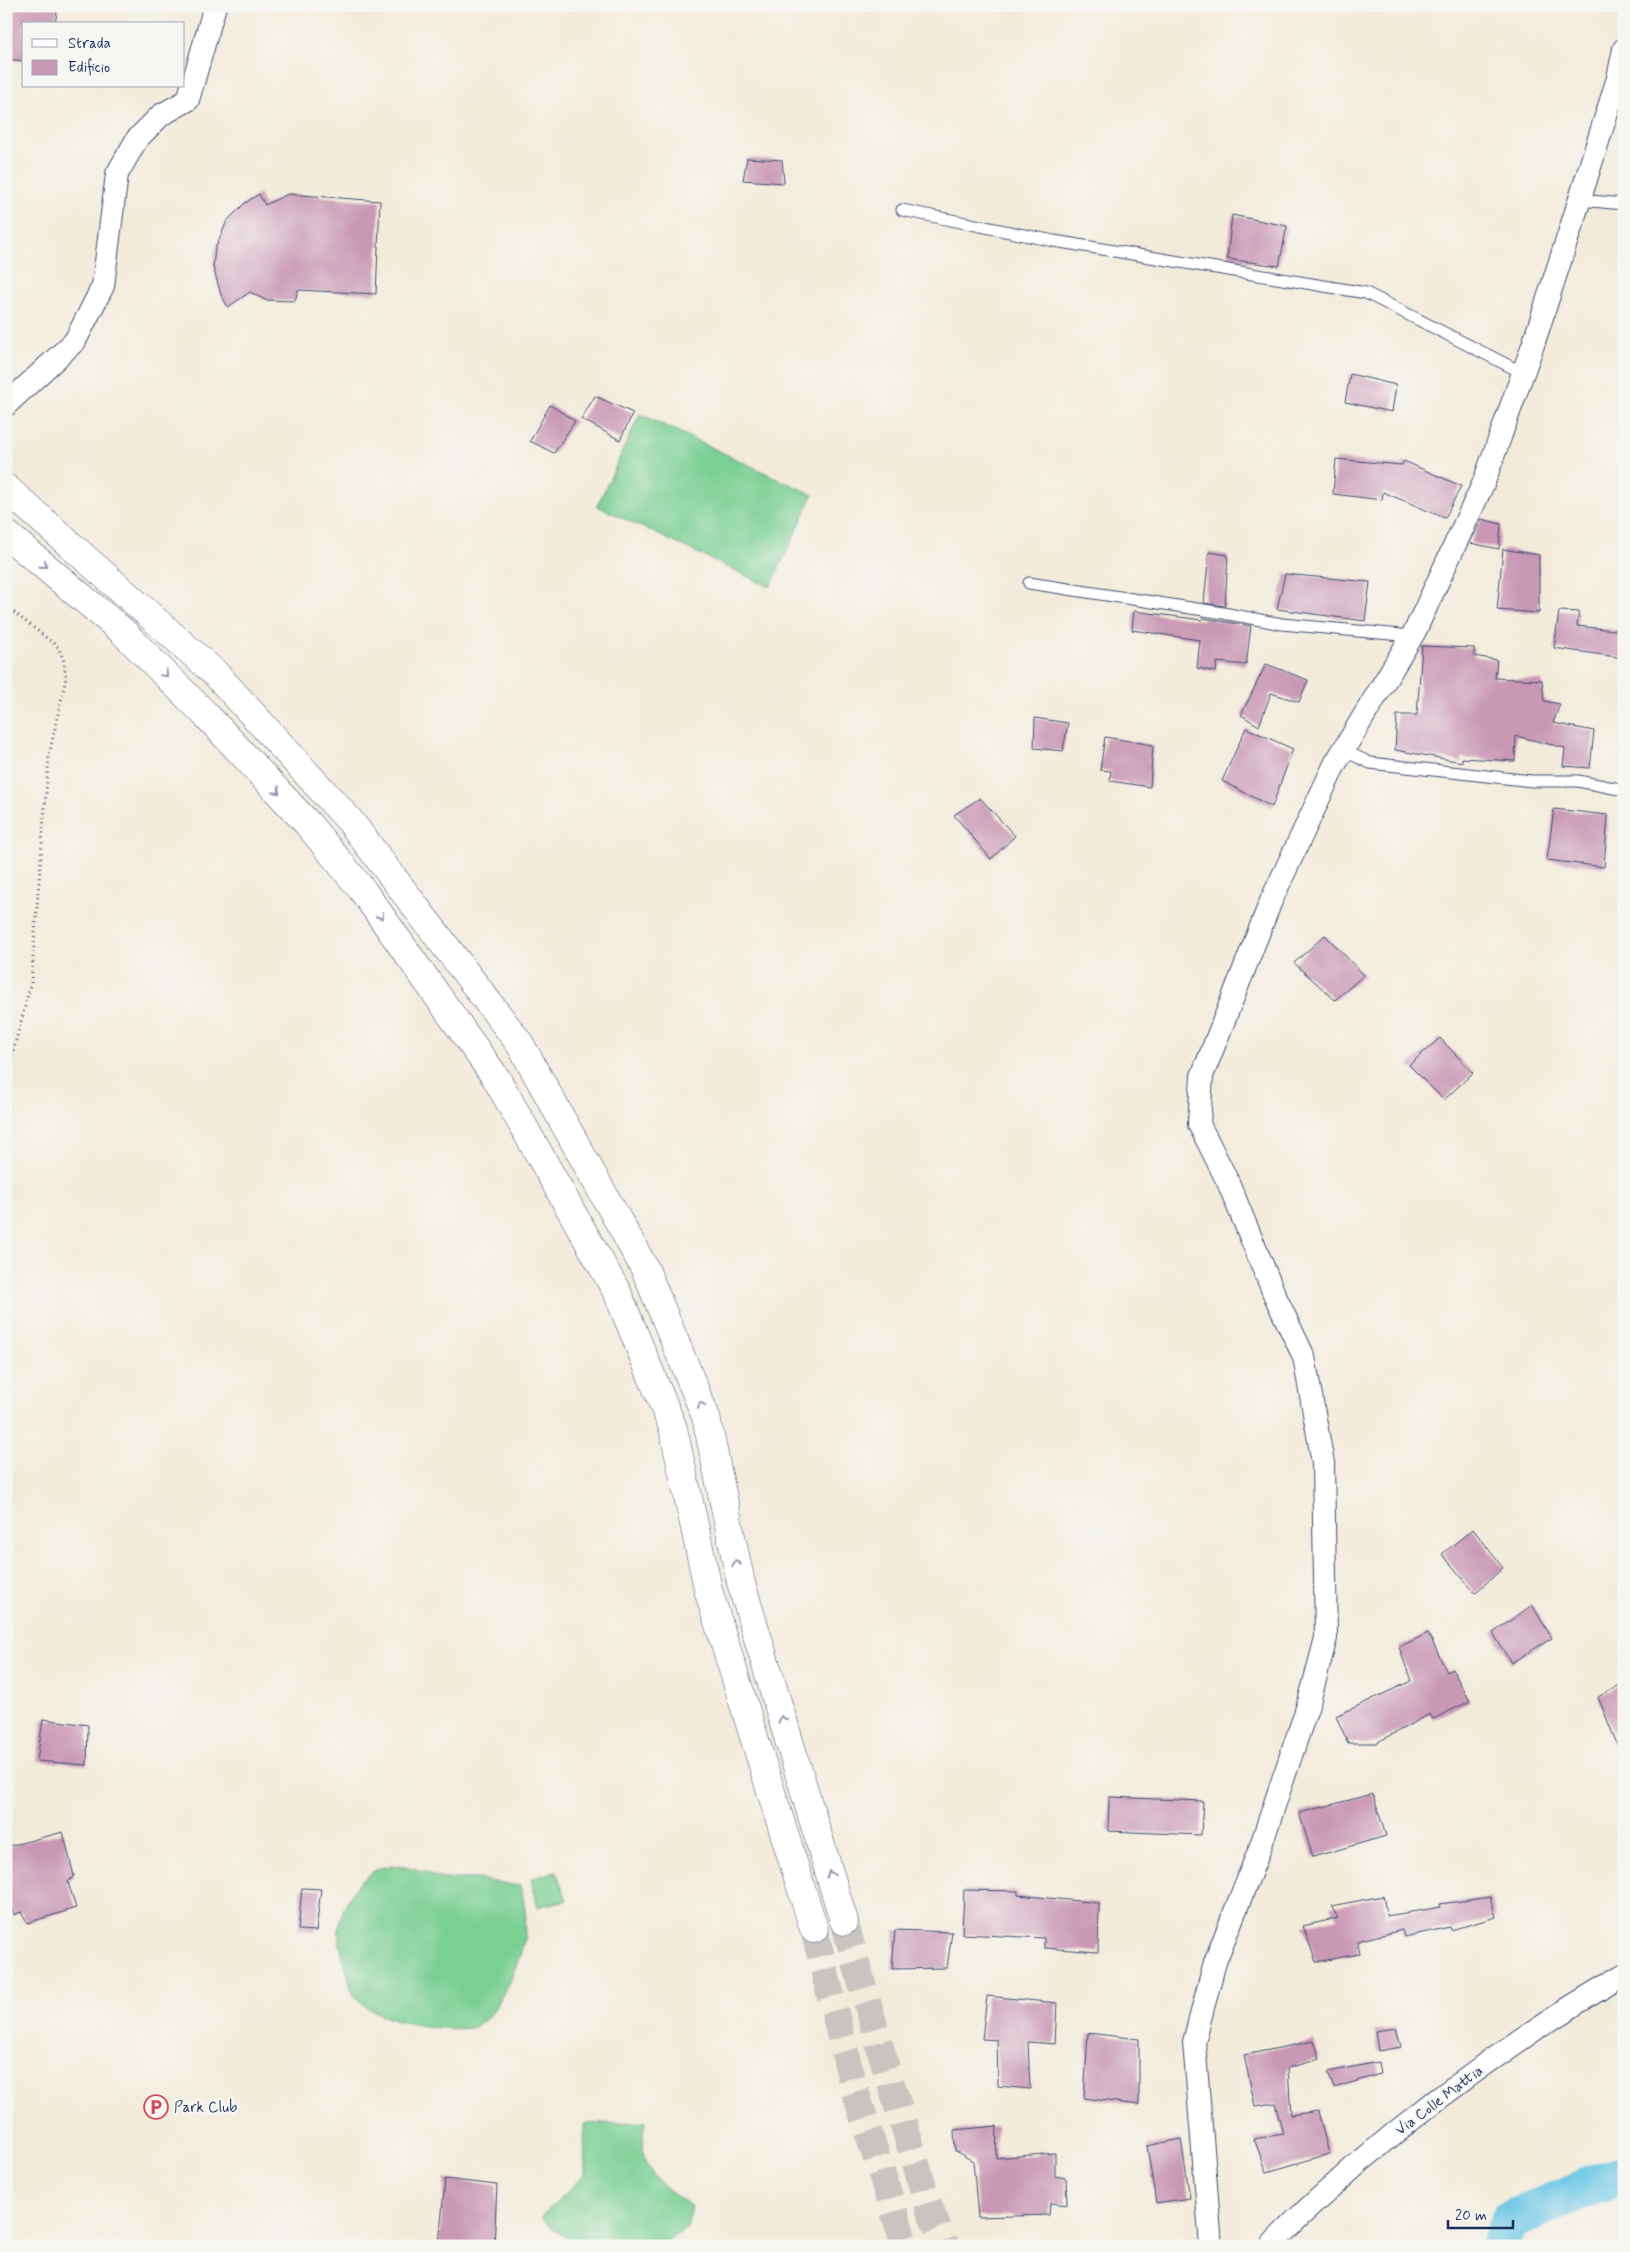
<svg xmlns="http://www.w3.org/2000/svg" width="1630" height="2252" font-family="Mynerve,sans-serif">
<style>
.pitch{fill:#7acf93;stroke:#4a7f78}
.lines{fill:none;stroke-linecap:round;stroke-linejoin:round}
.river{stroke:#66c4e4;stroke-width:39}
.building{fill:#c998b4}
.trunk-tunnel{stroke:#c8c5c1;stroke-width:28;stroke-dasharray:28 14;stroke-linecap:butt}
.service-casing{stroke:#3b4b71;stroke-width:13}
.minor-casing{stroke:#3b4b71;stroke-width:24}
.trunk-casing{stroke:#3b4b71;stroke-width:29}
.path{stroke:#3b4b71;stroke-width:3;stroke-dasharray:1 4;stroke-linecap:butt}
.service{stroke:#fff;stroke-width:11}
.minor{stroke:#fff;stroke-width:22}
.trunk{stroke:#fff;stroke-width:28}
.oneway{stroke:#8d97ae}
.labels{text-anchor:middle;stroke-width:5;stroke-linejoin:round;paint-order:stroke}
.street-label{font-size:15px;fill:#1b2f5e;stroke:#f6f6f2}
.poi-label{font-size:15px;fill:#1b2f5e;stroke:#f6f6f2;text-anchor:start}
</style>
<rect width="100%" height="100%" fill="#f6f6f2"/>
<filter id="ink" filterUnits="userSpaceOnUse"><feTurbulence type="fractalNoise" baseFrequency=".02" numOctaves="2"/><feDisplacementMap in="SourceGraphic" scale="10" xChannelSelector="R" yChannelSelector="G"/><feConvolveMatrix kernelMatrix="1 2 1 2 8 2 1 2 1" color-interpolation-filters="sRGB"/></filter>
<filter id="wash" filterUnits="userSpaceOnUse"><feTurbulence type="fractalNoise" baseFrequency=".0096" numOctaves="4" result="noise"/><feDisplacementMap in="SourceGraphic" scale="20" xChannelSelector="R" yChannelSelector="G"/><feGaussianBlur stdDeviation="1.12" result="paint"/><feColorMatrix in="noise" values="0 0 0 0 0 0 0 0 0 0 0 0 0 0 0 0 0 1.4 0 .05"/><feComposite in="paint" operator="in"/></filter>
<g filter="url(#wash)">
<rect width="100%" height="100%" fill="#f3ebda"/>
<g class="pitch">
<path d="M 640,414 L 813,495 L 770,587 L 597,506 Z"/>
<path d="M 392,1865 L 416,1869 L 442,1879 L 478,1879 L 520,1886 C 532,1924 524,1952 506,1988 C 500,2000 490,2020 476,2026 C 464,2033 412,2025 398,2021 C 386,2018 362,2007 355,1997 C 350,1990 349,1976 346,1968 C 343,1956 337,1940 339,1927 C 341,1907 358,1877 378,1869 C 382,1867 388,1867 392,1865 Z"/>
<path d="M 556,1871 L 567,1900 L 538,1907 L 531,1879 Z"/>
<path d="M 645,2122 C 645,2133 642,2146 644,2157 C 648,2178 677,2195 692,2207 L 687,2228 L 658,2246 L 582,2246 L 557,2232 L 541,2217 L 585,2175 L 584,2124 Z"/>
</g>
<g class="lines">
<path class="river" d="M 1499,2246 L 1510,2220 L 1590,2186 L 1624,2175"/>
</g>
<g id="blocks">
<g class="building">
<path d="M 6,6 L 58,6 L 55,24 L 24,24 L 24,61 L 6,59 Z"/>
<path d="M 747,158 L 782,160 L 784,183 L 743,180 Z"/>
<path d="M 259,194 L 265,205 L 288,194 L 380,201 L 376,294 L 298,290 L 295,301 L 265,300 L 250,292 L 228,307 L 221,295 L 213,266 L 215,249 L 227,221 L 245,203 Z"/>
<path d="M 1232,215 L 1287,226 L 1279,266 L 1227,259 Z"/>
<path d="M 1350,374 L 1396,385 L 1392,412 L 1345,402 Z"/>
<path d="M 595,396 L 633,413 L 620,440 L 581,419 Z"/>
<path d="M 550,405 L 575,421 L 554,453 L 530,441 Z"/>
<path d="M 1336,459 L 1402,465 L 1404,461 L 1461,486 L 1445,518 L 1383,492 L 1382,500 L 1333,494 Z"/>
<path d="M 1482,519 L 1501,524 L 1499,549 L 1470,543 Z"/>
<path d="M 1503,549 L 1539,555 L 1539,613 L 1497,610 Z"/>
<path d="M 1209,552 L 1228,555 L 1225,606 L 1204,603 Z"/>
<path d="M 1285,574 L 1370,582 L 1365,621 L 1277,609 Z"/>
<path d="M 1134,611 L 1202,620 L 1203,618 L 1251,626 L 1246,665 L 1217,662 L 1216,672 L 1197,668 L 1200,640 L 1132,630 Z"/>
<path d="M 1559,611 L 1579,612 L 1577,626 L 1624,631 L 1624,658 L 1554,648 Z"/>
<path d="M 1422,646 L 1474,648 L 1474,656 L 1497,660 L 1495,678 L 1542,680 L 1544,701 L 1560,704 L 1553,723 L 1594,731 L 1590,768 L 1563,766 L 1565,748 L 1516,736 L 1515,761 L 1462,758 L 1462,762 L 1395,750 L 1397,715 L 1417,715 Z"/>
<path d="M 1266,664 L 1308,680 L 1299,702 L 1271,693 L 1259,726 L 1241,715 Z"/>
<path d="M 1035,718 L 1068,723 L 1063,751 L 1034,748 Z"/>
<path d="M 1246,728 L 1293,749 L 1272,807 L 1222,781 Z"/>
<path d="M 1105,737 L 1153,745 L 1150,787 L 1110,781 L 1111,771 L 1100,770 Z"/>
<path d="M 980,798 L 1015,836 L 991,859 L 954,815 Z"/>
<path d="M 1554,809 L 1608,815 L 1604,867 L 1547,860 Z"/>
<path d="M 1325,935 L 1364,975 L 1335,1000 L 1294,963 Z"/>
<path d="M 1440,1038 L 1473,1073 L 1444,1100 L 1409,1065 Z"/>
<path d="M 1473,1529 L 1503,1568 L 1475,1593 L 1442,1554 Z"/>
<path d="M 1532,1605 L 1552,1638 L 1511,1663 L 1493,1633 Z"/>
<path d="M 1428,1633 L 1447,1672 L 1452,1669 L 1470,1701 L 1433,1719 L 1430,1714 L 1376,1743 L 1348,1743 L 1336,1716 L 1411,1681 L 1399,1647 Z"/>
<path d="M 1620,1685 L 1624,1700 L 1623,1759 L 1598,1697 Z"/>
<path d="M 43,1719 L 88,1725 L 87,1765 L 37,1761 Z"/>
<path d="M 1373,1794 L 1386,1836 L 1313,1857 L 1299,1813 Z"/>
<path d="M 1109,1797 L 1203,1801 L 1201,1835 L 1108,1831 Z"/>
<path d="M 63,1832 L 74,1876 L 68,1882 L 76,1908 L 27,1923 L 21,1912 L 14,1915 L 6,1894 L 6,1847 Z"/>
<path d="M 302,1888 L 321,1889 L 316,1931 L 298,1930 Z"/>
<path d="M 964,1890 L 1018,1891 L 1018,1895 L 1099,1903 L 1098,1952 L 1044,1948 L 1044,1938 L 962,1934 Z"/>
<path d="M 1383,1896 L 1387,1916 L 1441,1907 L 1440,1904 L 1490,1897 L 1496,1917 L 1451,1930 L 1450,1927 L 1404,1937 L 1402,1930 L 1357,1941 L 1359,1954 L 1316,1962 L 1303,1926 L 1338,1918 L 1331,1906 Z"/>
<path d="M 895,1930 L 952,1932 L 947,1968 L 892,1969 Z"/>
<path d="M 987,1996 L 1057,2003 L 1055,2044 L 1028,2042 L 1030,2089 L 998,2086 L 997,2040 L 982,2039 Z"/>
<path d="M 1396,2028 L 1401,2047 L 1378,2051 L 1375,2031 Z"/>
<path d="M 1088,2033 L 1139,2039 L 1139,2105 L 1084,2098 Z"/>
<path d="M 1314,2041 L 1320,2059 L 1288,2068 L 1291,2115 L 1318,2111 L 1329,2154 L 1267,2172 L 1254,2139 L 1283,2134 L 1275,2103 L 1255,2106 L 1244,2055 Z"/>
<path d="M 1378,2062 L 1380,2074 L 1334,2088 L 1328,2072 Z"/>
<path d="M 997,2126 L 996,2158 L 1055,2153 L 1055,2176 L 1066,2178 L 1067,2205 L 1050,2203 L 1049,2215 L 978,2217 L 973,2161 L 955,2151 L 954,2130 Z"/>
<path d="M 1181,2139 L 1190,2198 L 1156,2203 L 1147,2146 Z"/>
<path d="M 445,2179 L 497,2185 L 494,2246 L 439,2246 Z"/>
</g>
</g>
</g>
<g filter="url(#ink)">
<use href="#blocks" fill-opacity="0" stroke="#3b4b71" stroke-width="1"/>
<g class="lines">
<g class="trunk-tunnel">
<path d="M 844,1921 L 884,2061 L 931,2213 L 946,2246"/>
<path d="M 814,1929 L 852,2081 L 905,2246"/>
</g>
<g class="service-casing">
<g id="service">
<path d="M 1580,200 L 1624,204"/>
<path d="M 902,210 L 1054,241 L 1366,293 L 1523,373"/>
<path d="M 1029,583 L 1223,613 L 1282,624 L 1412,636"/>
<path d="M 1343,750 L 1370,763 L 1532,781 L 1578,781 L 1624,790"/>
</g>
</g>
<g class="minor-casing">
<g id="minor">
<path d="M 6,405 L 75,341 L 103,286 L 117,174 L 137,139 L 161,115 L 188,100 L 215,6"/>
<path d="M 1211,2246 L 1194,2042 L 1215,1962 L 1259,1851 L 1309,1702 L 1326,1638 L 1323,1463 L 1304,1357 L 1275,1296 L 1228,1182 L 1199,1124 L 1202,1076 L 1271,901 L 1335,764 L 1415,631 L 1484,482 L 1533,345 L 1572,224 L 1618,78 L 1624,49"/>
<path d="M 1271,2246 C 1296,2217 1326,2193 1354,2167 C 1438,2095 1528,2030 1624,1975"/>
</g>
</g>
<g class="trunk-casing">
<g id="trunk">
<path d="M 6,488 L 215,673 L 350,821 L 520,1044 L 645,1269 L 706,1417 L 741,1583 L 844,1921"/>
<path d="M 6,534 L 121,630 L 207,716 L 308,824 L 363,891 L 496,1078 L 617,1292 L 673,1428 L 709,1593 L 814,1929"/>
</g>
</g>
<path class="path" d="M 6,606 L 58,647 L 64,661 L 66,678 L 49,755 L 31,983 L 11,1059 L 6,1136"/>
<use href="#service" class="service"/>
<use href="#minor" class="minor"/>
<use href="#trunk" class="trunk"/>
</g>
<defs><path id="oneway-chevron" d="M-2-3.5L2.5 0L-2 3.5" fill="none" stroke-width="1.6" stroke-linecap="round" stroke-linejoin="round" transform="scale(1.25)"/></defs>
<g class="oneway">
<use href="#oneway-chevron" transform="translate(44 565) rotate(40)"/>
<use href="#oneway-chevron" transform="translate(165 674) rotate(45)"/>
<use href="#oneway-chevron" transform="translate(277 791) rotate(47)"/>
<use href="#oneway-chevron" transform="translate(381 916) rotate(54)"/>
<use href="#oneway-chevron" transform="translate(701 1405) rotate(-113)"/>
<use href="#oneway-chevron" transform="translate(736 1563) rotate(-102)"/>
<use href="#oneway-chevron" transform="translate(782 1719) rotate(-107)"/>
<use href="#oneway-chevron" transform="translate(830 1874) rotate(-107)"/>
</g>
</g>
<defs>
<g id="parking-ring" transform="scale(1.25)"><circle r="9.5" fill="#f6f6f2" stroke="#d1495b" stroke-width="1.5"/><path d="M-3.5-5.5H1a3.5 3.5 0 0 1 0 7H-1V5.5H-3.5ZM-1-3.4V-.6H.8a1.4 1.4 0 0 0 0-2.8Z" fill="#d1495b"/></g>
</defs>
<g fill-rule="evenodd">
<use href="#parking-ring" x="156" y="2107"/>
</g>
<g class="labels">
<g class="street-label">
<text transform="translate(1439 2100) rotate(-37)" y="5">Via Colle Mattia</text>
</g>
<g class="poi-label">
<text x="174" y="2112">Park Club</text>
</g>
</g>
<rect width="1630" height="2252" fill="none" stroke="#f6f6f2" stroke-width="25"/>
<rect x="22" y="22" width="162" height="65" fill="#f6f6f2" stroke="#9ea6b7"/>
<rect x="32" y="39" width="25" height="8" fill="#ffffff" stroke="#9ea6b7"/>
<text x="68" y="48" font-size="15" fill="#1b2f5e">Strada</text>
<rect x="32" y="60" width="25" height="15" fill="#c998b4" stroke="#9ea6b7"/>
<text x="68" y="72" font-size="15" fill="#1b2f5e">Edificio</text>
<path d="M1448 2220v8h65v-8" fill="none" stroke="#1b2f5e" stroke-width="2.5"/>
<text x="1455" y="2220" font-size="15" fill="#1b2f5e" stroke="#f6f6f2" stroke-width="4" paint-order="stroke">20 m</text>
</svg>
